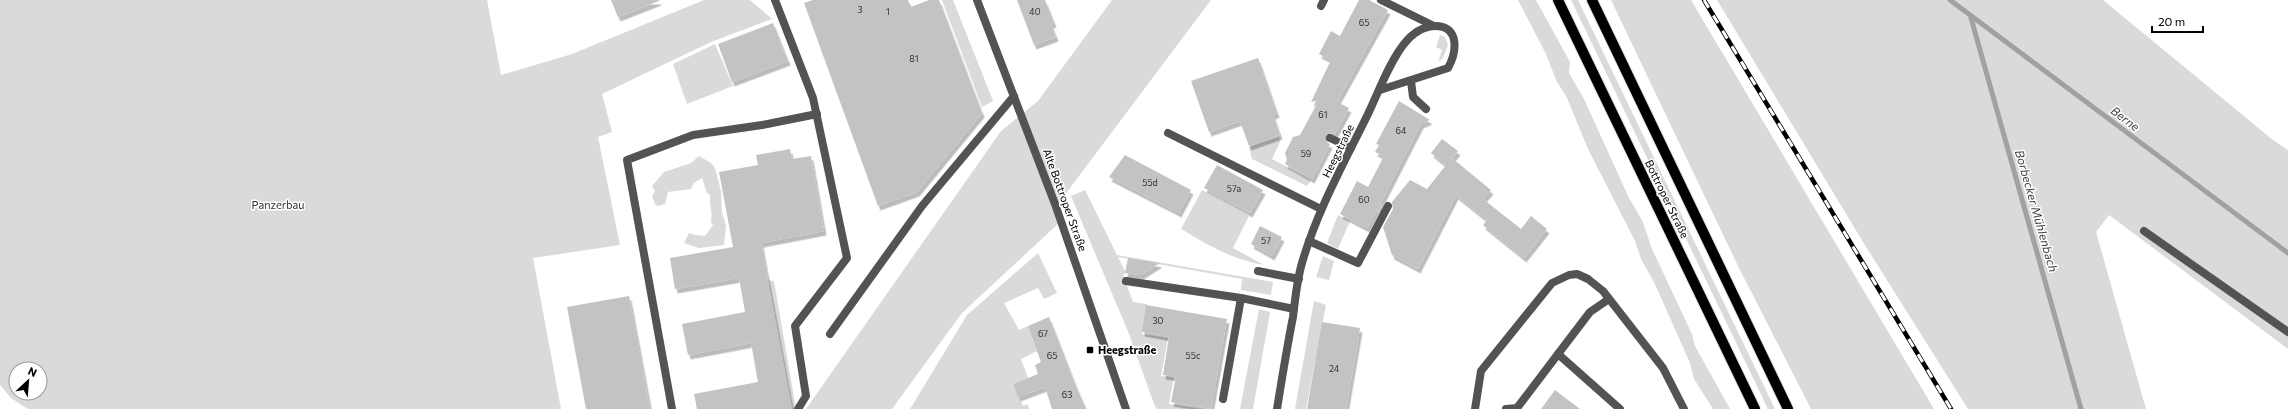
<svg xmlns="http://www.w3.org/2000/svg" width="2288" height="409" font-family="Commissioner,sans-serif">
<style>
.green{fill:#dadada;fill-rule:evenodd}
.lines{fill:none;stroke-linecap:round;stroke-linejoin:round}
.stream{stroke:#a1a1a1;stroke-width:5}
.building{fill:#c3c3c3;filter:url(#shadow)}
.primary-casing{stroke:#dbdbdb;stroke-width:12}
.service{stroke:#535353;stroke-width:8}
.minor{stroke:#535353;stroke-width:8}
.tertiary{stroke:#535353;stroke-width:8}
.primary{stroke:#000;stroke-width:10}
.rail-casing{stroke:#000;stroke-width:4.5}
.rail{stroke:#fff;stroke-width:3;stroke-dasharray:9;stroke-linecap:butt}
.poi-dot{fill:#000;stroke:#fff;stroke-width:1.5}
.labels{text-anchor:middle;stroke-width:3;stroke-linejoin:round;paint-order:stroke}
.number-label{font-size:9px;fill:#313131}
.street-label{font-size:11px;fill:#000;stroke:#fff}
.park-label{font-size:11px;fill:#313131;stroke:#fff}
.poi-label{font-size:11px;font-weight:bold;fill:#000;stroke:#fff;text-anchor:start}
.water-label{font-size:12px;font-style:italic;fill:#424242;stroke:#fff}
</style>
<defs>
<filter id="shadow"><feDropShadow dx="2.5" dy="4.5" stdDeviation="0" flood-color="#0004"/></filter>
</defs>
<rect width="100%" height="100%" fill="#fff"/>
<g class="green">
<path d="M 0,0 L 487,0 L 501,75 L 572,54 L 704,0 L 750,0 L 772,19 L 711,42 L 602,94 L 612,132 L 598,137 L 620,245 L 533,258 L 561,409 L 28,409 L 11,398 L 0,385 ZM 16,369 L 40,369 L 40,393 L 16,393 Z"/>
<path d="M 942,0 L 953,0 L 993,101 L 982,107 Z"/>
<path d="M 1112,0 L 1211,0 L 1058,204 L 1059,223 L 962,313 L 892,409 L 806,409 L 1001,131 L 1038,101 Z"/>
<path d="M 1518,0 L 1536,0 L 1570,62 L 1569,73 L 1584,99 L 1628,196 L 1643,222 L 1652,249 L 1692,334 L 1695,346 L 1730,409 L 1713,409 L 1694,379 L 1690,363 L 1654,282 L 1641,259 L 1635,241 L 1588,149 L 1567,98 L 1556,80 L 1546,54 Z"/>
<path d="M 1571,0 L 1578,0 L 1775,409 L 1768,409 Z"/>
<path d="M 1611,0 L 1691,0 L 1934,409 L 1811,409 L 1738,266 Z"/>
<path d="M 1717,0 L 2103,0 L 2273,140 L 2288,150 L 2288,349 L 2109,215 L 2096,232 L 2146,409 L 1968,409 L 1863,242 Z"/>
<path d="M 1440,35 L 1445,37 L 1448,45 L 1443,58 L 1438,62 L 1442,50 L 1436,47 Z"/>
<path d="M 715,44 L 733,86 L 687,104 L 673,64 Z"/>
<path d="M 1279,137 L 1280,142 L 1272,159 L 1311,180 L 1307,186 L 1252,159 L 1249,147 Z"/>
<path d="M 699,156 L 711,163 L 715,168 L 721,191 L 722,213 L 726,225 L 724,245 L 699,248 L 684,243 L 689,233 L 695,235 L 705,236 L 713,225 L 711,222 C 713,212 709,205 710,195 L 707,193 L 702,178 L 694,183 L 691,189 L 668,192 L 665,204 L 658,206 L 655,204 L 652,196 L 655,191 L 652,186 L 664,172 L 691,163 Z"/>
<path d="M 1085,190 L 1117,255 L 1273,282 L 1271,295 L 1241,290 L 1242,279 L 1118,257 L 1126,273 L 1123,275 L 1133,302 L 1147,304 L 1142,334 L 1168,338 L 1161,376 L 1174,377 L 1169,404 L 1201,409 L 1157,409 L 1154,404 L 1129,334 L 1071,196 Z"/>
<path d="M 1202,190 L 1249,216 L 1233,248 L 1264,265 C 1233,260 1208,245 1181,229 Z"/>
<path d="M 1338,215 L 1350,221 L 1338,249 L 1327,243 Z"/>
<path d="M 1038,253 L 1057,293 L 1044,299 L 1038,288 L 1004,303 L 1019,330 L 1028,326 L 1037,351 L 1021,359 L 1028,378 L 1013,384 L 1023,406 L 1028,404 L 1029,409 L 910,409 L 967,315 Z"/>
<path d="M 1323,256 L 1334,261 L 1329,280 L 1316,277 Z"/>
<path d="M 768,280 L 774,281 L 796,409 L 787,409 Z"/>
<path d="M 1314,301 L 1326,305 L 1306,409 L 1295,409 Z"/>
<path d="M 1259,309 L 1270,312 L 1253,409 L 1240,409 Z"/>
</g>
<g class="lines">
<g class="stream">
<path d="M 1950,0 L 2288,253"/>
<path d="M 1971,18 L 2081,409"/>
</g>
</g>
<g class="building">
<path d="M 611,0 L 659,0 L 659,1 L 618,17 Z"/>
<path d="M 813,0 L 908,0 L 911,7 L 929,0 L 939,0 L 982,113 L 917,192 L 878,206 L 804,3 Z"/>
<path d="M 1017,0 L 1045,0 L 1054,23 L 1051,24 L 1056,37 L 1034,45 Z"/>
<path d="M 1359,0 L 1369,0 L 1388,10 L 1338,100 L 1342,102 L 1341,104 L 1349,108 L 1335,134 L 1329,133 L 1325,135 L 1325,141 L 1330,144 L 1312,179 L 1285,164 L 1287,160 L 1285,153 L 1293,137 L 1300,135 L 1319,100 L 1311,102 L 1331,60 L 1319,54 L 1331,31 L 1340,36 Z"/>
<path d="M 773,23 L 788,61 L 732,82 L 718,44 Z"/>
<path d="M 1258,58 L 1277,113 L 1273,115 L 1280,135 L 1249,146 L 1240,121 L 1209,132 L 1191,81 Z"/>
<path d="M 1399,101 L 1430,120 L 1421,124 L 1380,204 L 1382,205 L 1378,213 L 1377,209 L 1367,228 L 1340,214 L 1357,181 L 1368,187 L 1384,156 L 1375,152 L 1379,145 L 1376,144 Z"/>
<path d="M 1442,139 L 1458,151 L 1452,158 L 1491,190 L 1483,199 L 1521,229 L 1531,216 L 1547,229 L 1524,258 L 1483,225 L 1487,220 L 1456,195 L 1418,269 L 1392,255 L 1383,227 L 1393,209 L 1392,202 L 1410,180 L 1427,189 L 1446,165 L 1431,153 Z"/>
<path d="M 790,149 L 792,159 L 811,156 L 824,231 L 761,243 L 792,409 L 697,409 L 694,394 L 758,382 L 751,343 L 688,355 L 682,324 L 745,312 L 739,278 L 675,289 L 670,258 L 733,247 L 719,172 L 758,165 L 756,155 Z"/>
<path d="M 1125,155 L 1191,190 L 1179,213 L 1109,177 Z"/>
<path d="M 1217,165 L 1263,190 L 1250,213 L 1204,188 Z"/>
<path d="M 1260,226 L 1282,237 L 1272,256 L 1251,244 Z"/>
<path d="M 1128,258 L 1160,263 L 1141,275 L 1125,273 Z"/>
<path d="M 629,296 L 650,409 L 586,409 L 567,307 Z"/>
<path d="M 1146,305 L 1227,319 L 1211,409 L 1171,402 L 1176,377 L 1163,375 L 1169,337 L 1142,332 Z"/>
<path d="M 1049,317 L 1075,384 L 1086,409 L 1052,409 L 1045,387 L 1018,397 L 1013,384 L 1038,374 L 1035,365 L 1041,362 L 1028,326 Z"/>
<path d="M 1322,322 L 1360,328 L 1346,409 L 1307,409 Z"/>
<path d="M 1555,390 L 1580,409 L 1541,409 Z"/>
</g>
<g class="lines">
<g class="primary-casing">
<g id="primary">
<path d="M 1558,0 L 1755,409"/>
<path d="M 1592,0 L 1788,409"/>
</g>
</g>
<g class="service">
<path d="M 775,0 L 813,98 L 847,258 L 795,326 L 806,396 L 798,409"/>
<path d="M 1381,0 L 1434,26"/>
<path d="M 1321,6 L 1324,0"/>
<path d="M 1411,81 L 1413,97 L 1426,109"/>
<path d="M 1168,133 L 1321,209"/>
<path d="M 1330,138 L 1351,148"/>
<path d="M 2144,231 L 2288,332"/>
<path d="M 1309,241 L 1358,263 L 1388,206"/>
<path d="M 1258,271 L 1299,279"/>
<path d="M 1126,281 L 1241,298 L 1294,309"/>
<path d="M 830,334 L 922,206 L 1014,96"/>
<path d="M 1558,354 L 1590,312 L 1609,299"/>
<path d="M 1223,399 L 1241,298"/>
<path d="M 672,409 L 627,160 L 693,135 L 762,125 L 817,114"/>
<path d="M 1475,409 L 1481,371 L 1552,283 L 1569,275 L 1577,274 L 1588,279 L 1603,291 L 1663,368 L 1684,409"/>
<path d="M 1506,409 L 1517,408 L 1558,354 L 1620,409"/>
</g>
<path class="minor" d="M 1277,409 C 1282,378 1287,347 1293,317 C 1295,299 1297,280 1302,263 C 1317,211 1344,163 1368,114 C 1378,93 1390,61 1404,44 C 1411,35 1421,27 1434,26 C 1460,25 1457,52 1448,68 L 1380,90"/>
<path class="tertiary" d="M 977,0 L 1055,204 L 1126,409"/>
<use href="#primary" class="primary"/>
<g class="rail-casing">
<path id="rail" d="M 1704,0 L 1951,409"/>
</g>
<use href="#rail" class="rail"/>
</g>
<rect class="poi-dot" x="1086" y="346" width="8" height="8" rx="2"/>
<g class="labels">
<g class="number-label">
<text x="860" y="13">3</text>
<text x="888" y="15">1</text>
<text x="1035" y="15">40</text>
<text x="1364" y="26">65</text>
<text x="914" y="62">81</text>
<text x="1323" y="118">61</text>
<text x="1401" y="134">64</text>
<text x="1306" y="157">59</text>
<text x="1150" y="186">55d</text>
<text x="1234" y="192">57a</text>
<text x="1364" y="203">60</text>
<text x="1266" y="244">57</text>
<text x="1158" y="324">30</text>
<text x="1043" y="337">67</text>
<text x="1052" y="359">65</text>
<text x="1193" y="359">55c</text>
<text x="1334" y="372">24</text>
<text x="1067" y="398">63</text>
</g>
<g class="street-label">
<text transform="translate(1338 151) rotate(-64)" y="4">Heegstraße</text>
<text transform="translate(1667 199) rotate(64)" y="4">Bottroper Straße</text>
<text transform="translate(1065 200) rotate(70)" y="4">Alte Bottroper Straße</text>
</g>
<g class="park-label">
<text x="278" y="209">Panzerbau</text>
</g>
<g class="poi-label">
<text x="1098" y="354">Heegstraße</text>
</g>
<g class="water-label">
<text transform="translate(2125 119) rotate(37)" y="4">Berne</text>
<text transform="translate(2036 211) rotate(74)" y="4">Borbecker Mühlenbach</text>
</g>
</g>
<g transform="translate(28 381) rotate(26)"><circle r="19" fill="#ffffff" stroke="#999999"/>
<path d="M0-3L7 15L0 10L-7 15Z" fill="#000000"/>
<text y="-6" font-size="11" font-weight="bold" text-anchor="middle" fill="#000000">N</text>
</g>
<path d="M2152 26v6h51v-6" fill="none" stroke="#000000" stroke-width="2"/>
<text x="2158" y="26" font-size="12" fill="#000000" stroke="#ffffff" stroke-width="3" paint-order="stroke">20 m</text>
</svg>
